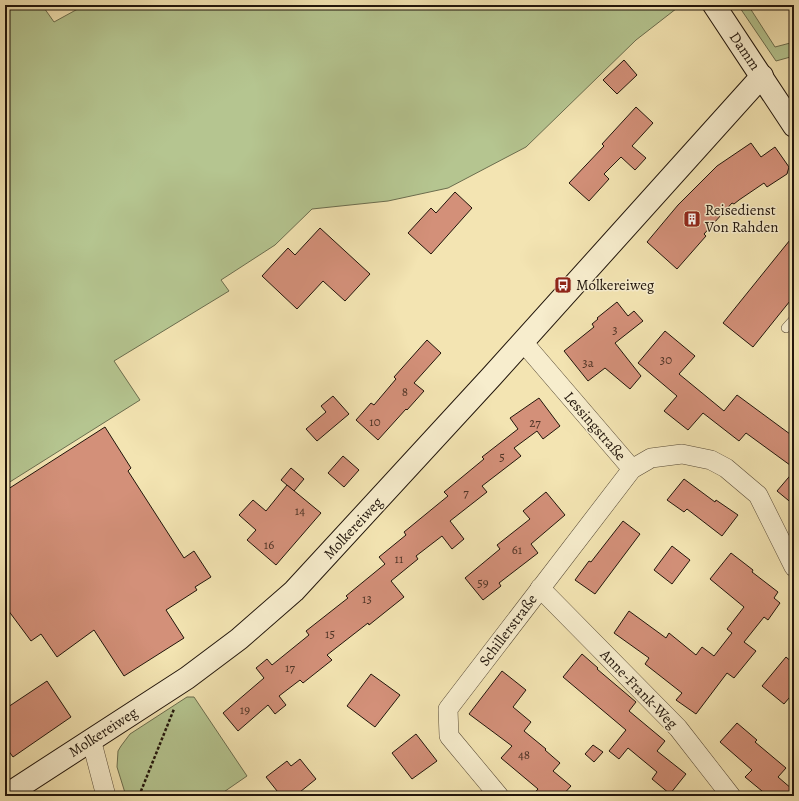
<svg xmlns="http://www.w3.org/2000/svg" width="799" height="801" font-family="Alegreya,serif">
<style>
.green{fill:#b5c590;stroke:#6b6d4e}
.building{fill:#d39079;stroke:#21150b}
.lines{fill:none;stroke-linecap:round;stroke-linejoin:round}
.lane-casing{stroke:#564935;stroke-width:10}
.street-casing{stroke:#564935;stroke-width:20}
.secondary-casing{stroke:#21150b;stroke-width:24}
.path{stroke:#21150b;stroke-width:2.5;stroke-dasharray:3 2;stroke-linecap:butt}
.lane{stroke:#f7edcd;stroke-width:9}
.street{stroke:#f7edcd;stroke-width:19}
.secondary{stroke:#f7edcd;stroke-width:22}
.labels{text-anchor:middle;stroke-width:3;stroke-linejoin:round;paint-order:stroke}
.number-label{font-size:13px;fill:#4e3426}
.street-label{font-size:15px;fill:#21150b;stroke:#f7edcd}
.poi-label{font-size:15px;fill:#21150b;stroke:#f7edcd;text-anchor:start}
</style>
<rect width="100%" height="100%" fill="#f3e4b2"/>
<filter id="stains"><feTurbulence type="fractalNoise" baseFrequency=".005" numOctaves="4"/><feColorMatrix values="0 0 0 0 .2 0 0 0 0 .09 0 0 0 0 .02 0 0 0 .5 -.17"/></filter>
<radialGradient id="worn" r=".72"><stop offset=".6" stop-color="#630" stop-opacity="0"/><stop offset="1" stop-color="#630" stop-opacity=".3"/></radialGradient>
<g class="green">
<path d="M 5,5 L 42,5 L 54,22 L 85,5 L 681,5 L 636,40 L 526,147 L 448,188 L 388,201 L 312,209 L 275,245 L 221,280 L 229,291 L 114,361 L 140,400 L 5,485 Z"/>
<path d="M 738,5 L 748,5 L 775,47 L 794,42 L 794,56 L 776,61 Z"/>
<path d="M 187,697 L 194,697 L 247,776 L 218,796 L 126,796 L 117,767 L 118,751 L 121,746 L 130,734 Z"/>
</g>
<g class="building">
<path d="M 624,60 L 637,75 L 617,94 L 603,80 Z"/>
<path d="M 636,107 L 653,123 L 632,146 L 646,158 L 635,170 L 621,157 L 604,174 L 609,179 L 589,201 L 569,183 L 604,146 L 602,144 Z"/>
<path d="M 751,143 L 761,157 L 775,147 L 789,167 L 787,174 L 767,187 L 764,183 L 739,200 L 734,204 L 732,203 L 704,234 L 706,236 L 677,269 L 647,242 L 678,205 L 717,166 Z"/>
<path d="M 455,192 L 472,208 L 431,254 L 408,233 L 431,208 L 436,213 Z"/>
<path d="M 320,228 L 370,274 L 345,301 L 323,281 L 297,309 L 262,276 L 288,248 L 295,255 Z"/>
<path d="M 794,235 L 794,296 L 753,347 L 723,323 Z"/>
<path d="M 617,302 L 628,316 L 634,311 L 643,321 L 615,343 L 641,376 L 630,389 L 605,368 L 588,381 L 564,351 L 594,327 L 592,324 L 598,319 L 597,318 Z"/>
<path d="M 665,331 L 695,356 L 679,374 L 724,411 L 737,395 L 794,437 L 794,468 L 746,433 L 739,441 L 703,413 L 688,430 L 664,411 L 677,396 L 638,363 Z"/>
<path d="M 427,340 L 441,353 L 414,383 L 424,391 L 407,410 L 406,409 L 378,440 L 356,420 L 371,403 L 374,405 L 396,379 L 394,377 Z"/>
<path d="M 333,396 L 349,414 L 317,441 L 306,429 L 326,412 L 321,406 Z"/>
<path d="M 539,398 L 560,426 L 543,439 L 537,431 L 514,448 L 521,456 L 482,486 L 487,492 L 450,521 L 464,539 L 452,549 L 442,536 L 416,556 L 418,559 L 391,581 L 404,597 L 369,625 L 368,623 L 327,655 L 332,660 L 303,683 L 300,680 L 279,696 L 286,705 L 275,714 L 268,705 L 238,731 L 223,713 L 264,678 L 256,668 L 267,659 L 272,665 L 309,635 L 306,631 L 348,598 L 346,596 L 385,564 L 379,557 L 406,535 L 404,532 L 448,496 L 444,492 L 484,459 L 482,457 L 518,429 L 510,418 Z"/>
<path d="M 105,427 L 131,468 L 128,471 L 184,558 L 194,551 L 211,577 L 195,587 L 197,590 L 166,610 L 184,638 L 124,676 L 94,630 L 57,657 L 41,634 L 31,641 L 5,606 L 5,491 Z"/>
<path d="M 343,456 L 359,470 L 344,487 L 328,473 Z"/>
<path d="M 291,468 L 304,479 L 294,491 L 281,480 Z"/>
<path d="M 794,471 L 794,505 L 777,491 Z"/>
<path d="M 684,479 L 715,502 L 716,500 L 738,515 L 722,536 L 687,509 L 684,512 L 667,500 Z"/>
<path d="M 287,485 L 321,513 L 276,565 L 247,540 L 256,530 L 239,515 L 253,500 L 266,511 Z"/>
<path d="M 546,492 L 565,515 L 531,544 L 538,553 L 499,583 L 501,586 L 483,600 L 465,578 L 500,549 L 497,545 L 530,519 L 523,511 Z"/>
<path d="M 623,521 L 640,534 L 595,594 L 575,580 L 589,561 L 591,562 Z"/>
<path d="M 672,546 L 690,560 L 672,584 L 654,570 Z"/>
<path d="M 731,553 L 753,570 L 752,572 L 778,592 L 774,598 L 780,603 L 768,620 L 764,617 L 744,642 L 756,651 L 734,678 L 727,673 L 696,714 L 676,700 L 682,693 L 645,664 L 649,658 L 614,633 L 629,611 L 666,638 L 669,633 L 696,655 L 702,647 L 714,656 L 732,633 L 727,629 L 744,607 L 710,579 Z"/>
<path d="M 582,654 L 598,668 L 597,669 L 636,702 L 629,711 L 665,741 L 657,751 L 686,774 L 670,794 L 652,779 L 657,772 L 628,748 L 619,759 L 609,751 L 626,730 L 563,677 Z"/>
<path d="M 786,657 L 794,664 L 794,692 L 784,704 L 762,686 Z"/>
<path d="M 502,671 L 526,690 L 513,707 L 531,722 L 524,731 L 546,749 L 545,750 L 560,763 L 553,771 L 571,786 L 562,796 L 532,796 L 538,789 L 501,758 L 512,746 L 469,714 Z"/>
<path d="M 371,674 L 400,695 L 375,727 L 347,706 Z"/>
<path d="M 47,681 L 71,717 L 13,757 L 5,746 L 5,709 Z"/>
<path d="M 737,723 L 757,740 L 755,742 L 786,768 L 778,777 L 792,789 L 786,796 L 768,796 L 745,777 L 752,770 L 720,742 Z"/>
<path d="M 416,734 L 437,761 L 412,779 L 392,753 Z"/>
<path d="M 593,745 L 603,752 L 594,762 L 585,754 Z"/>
<path d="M 300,759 L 316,779 L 295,796 L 281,796 L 266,777 L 287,761 L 291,766 Z"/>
</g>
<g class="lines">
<g class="lane-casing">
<path id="lane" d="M 786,328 L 794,319"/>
</g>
<g class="street-casing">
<g id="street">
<path d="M 523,342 L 632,469 L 651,458 L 682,454 L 711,460 L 726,468 L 758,495 L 794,567"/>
<path d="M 540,588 L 678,728 L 731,796"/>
<path d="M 91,739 L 106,796"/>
<path d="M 499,796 L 449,736 L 448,709 L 632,469"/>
</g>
</g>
<g class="secondary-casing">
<g id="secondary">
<path d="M 714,5 L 794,126"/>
<path d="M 5,796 L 187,678 L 239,639 L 294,591 L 492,376 L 762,76"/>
</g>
</g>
<path class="path" d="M 139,796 L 174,709"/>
<use href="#lane" class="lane"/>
<use href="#street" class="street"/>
<use href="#secondary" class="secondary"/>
</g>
<defs>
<g id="building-square" transform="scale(0.9)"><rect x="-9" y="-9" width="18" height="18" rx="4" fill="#8f2418" stroke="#f7edcd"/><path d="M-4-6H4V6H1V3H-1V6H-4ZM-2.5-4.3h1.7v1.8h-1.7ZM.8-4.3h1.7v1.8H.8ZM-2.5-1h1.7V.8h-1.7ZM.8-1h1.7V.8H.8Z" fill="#fff"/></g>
<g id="bus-square" transform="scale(0.9)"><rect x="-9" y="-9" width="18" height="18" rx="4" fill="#8f2418" stroke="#f7edcd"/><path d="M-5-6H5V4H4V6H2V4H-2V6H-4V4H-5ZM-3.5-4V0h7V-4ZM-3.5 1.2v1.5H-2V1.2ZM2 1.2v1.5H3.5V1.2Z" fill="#fff"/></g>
</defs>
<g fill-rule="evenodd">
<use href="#building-square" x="692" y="219"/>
<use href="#bus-square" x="563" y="285"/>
</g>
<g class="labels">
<g class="number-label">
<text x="615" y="334">3</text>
<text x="666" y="364">30</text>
<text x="588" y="367">3a</text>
<text x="405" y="396">8</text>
<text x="375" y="426">10</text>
<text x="535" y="427">27</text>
<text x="502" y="461">5</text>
<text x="466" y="497">7</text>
<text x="300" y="515">14</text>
<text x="269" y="549">16</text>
<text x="517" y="554">61</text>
<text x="399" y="563">11</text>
<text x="483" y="587">59</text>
<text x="367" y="603">13</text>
<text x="330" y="638">15</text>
<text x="290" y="672">17</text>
<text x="245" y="714">19</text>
<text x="524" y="759">48</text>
</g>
<g class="street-label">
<text transform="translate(745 51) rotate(56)" y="5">Damm</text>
<text transform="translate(595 426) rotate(49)" y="5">Lessingstraße</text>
<text transform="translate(353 528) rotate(-47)" y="5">Molkereiweg</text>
<text transform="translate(508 630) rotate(-53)" y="5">Schillerstraße</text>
<text transform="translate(639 689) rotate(46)" y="5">Anne-Frank-Weg</text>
<text transform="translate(103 732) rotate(-33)" y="5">Molkereiweg</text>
</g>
<g class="poi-label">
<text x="705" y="215">Reisedienst<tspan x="705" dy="17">Von Rahden</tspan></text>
<text x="576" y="290">Molkereiweg</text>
</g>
</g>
<rect width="799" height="801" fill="none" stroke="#f3e4b2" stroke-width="20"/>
<rect x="6" y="6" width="787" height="789" fill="none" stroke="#21150b" stroke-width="2"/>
<rect x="10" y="10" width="779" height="781" fill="none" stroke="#21150b"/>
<rect width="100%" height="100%" filter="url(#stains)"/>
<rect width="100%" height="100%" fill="url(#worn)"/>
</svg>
